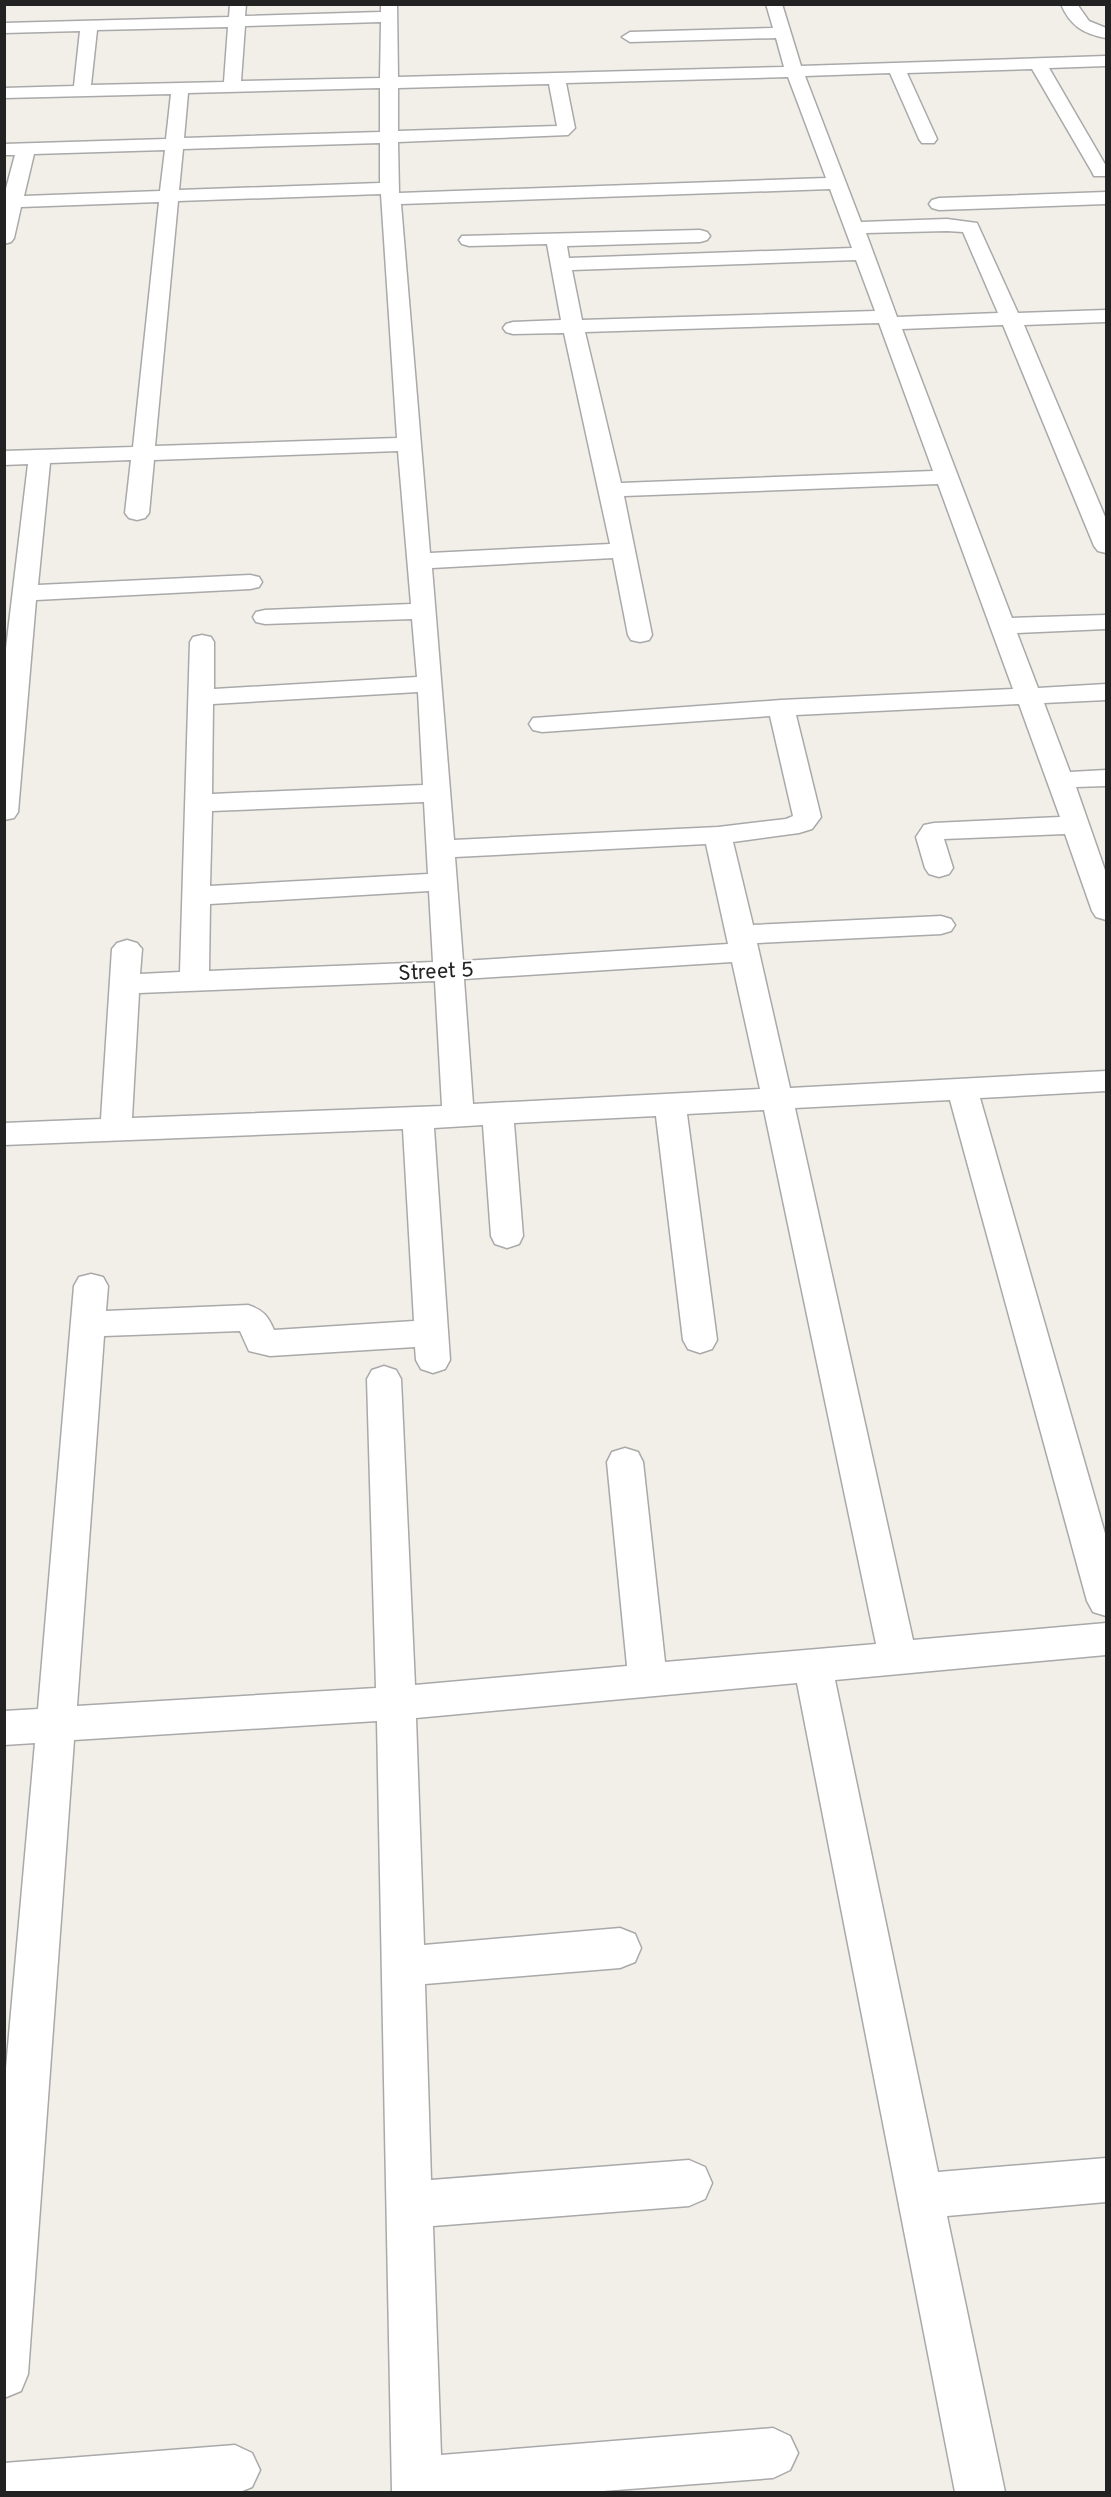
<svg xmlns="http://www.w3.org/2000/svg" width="1111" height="2497" font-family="Overpass,sans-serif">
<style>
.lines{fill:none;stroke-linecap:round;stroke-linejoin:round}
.street-casing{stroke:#a9a9a9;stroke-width:3}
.street{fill:#fff;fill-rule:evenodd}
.labels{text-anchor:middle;stroke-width:4.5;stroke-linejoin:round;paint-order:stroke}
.street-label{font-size:21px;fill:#222;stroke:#fff}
</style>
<rect width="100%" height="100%" fill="#f2efe9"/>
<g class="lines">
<g class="street-casing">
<g id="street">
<path d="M 230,4 L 246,4 L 245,16 L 381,12 L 381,4 L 397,4 L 398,77 L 784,67 L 776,38 L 630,42 L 622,37 L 630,32 L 773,28 L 766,4 L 782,4 L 801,66 L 1106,56 L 1106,66 L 1049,68 L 1106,166 L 1106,176 L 1094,176 L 1092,172 L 1032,69 L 907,73 L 937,139 L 934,143 L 922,143 L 919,139 L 890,73 L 805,76 L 861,222 L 947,219 L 977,223 L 1018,313 L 1106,310 L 1106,322 L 1024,325 L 1106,519 L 1106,553 L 1098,551 L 1094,546 L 1003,325 L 902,329 L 1012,618 L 1106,615 L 1106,629 L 1017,633 L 1038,688 L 1106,684 L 1106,700 L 1044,703 L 1070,772 L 1106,770 L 1106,786 L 1076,787 L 1106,873 L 1106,920 L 1096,917 L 1092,911 L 1065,834 L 944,839 L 953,868 L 949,874 L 939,877 L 929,874 L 925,868 L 916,837 L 924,825 L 934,823 L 1060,817 L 1019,704 L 796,715 L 821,817 L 812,829 L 799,833 L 733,842 L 753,925 L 941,916 L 951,919 L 955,925 L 951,931 L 941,934 L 757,943 L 790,1088 L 1106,1071 L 1106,1091 L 980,1098 L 1106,1537 L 1106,1616 L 1093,1612 L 1087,1601 L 950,1100 L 795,1108 L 913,1640 L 1106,1623 L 1106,1655 L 835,1680 L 938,2172 L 1106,2158 L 1106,2202 L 947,2216 L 1005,2492 L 955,2492 L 797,1683 L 416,1718 L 424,1945 L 620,1928 L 635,1934 L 641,1948 L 635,1962 L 620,1968 L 425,1984 L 431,2180 L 689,2160 L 705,2167 L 712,2183 L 705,2199 L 689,2206 L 433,2226 L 441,2455 L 773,2428 L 790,2436 L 798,2453 L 790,2470 L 773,2478 L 590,2492 L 392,2492 L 377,1721 L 74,1740 L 28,2374 L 21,2391 L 4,2398 L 4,2091 L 35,1743 L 4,1745 L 4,1711 L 38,1709 L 74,1286 L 79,1277 L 91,1274 L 103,1277 L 108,1286 L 106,1311 L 248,1305 C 263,1310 268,1316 274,1330 L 414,1321 L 403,1129 L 4,1145 L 4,1123 L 101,1119 L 112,949 L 117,943 L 127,940 L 137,943 L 142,949 L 140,974 L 180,972 L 190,642 L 193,637 L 202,635 L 211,637 L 214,642 L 214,689 L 417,677 L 412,619 L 265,624 L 256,622 L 253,617 L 256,612 L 265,610 L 411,604 L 398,451 L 154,460 L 149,513 L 145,518 L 137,520 L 129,518 L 125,513 L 131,460 L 50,463 L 38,585 L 250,575 L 259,577 L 262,582 L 259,587 L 250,589 L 36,600 L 18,812 L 14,818 L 4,820 L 4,665 L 28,464 L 4,465 L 4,451 L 133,447 L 159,202 L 21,207 L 14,238 L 11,242 L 4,244 L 4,196 L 15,155 L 4,155 L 4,144 L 166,139 L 171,94 L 4,98 L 4,88 L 74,86 L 80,31 L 4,33 L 4,23 L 229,17 ZM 381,22 L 380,78 L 241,81 L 245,26 ZM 228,27 L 224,82 L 91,85 L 97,30 ZM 788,77 L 826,178 L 399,193 L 398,142 L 568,135 L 575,128 L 566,83 ZM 549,84 L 557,126 L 398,131 L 398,88 ZM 380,88 L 380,132 L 184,138 L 188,93 ZM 380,143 L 380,183 L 179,190 L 183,149 ZM 165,150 L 160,191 L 24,196 L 34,154 ZM 830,189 L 852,248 L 569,258 L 567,246 L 700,242 L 707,240 L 710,236 L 707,232 L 700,230 L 462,236 L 459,240 L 462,244 L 469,246 L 547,244 L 561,320 L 513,322 L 506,324 L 503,328 L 506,332 L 513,334 L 564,333 L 610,544 L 430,553 L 401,204 ZM 381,194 L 397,438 L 155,446 L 178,201 ZM 947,231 L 963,232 L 998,313 L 897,317 L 866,233 ZM 856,260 L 875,311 L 582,320 L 572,270 ZM 879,323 L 933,471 L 621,483 L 585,332 ZM 938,484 L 1013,689 L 781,700 L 533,718 L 529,724 L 533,730 L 542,732 L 770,716 L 793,816 L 786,819 L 718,827 L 454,840 L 432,568 L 613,558 L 628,635 L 631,640 L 640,642 L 649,640 L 652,635 L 624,496 ZM 418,692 L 423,785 L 212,794 L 213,704 ZM 424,802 L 428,874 L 210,886 L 212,811 ZM 706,844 L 728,944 L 463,961 L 455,857 ZM 429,891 L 433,962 L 209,971 L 210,904 ZM 732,962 L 760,1089 L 473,1104 L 464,979 ZM 435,981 L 442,1106 L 132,1118 L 139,993 ZM 764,1110 L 876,1644 L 665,1662 L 643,1462 L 638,1452 L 625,1448 L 612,1452 L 607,1462 L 627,1666 L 415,1685 L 401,1379 L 396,1370 L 384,1366 L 372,1370 L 367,1379 L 376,1688 L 77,1706 L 104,1336 L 240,1331 L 249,1351 L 270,1356 L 415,1347 L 416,1360 L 421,1369 L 433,1373 L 445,1369 L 450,1360 L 434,1128 L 483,1125 L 491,1236 L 495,1244 L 507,1248 L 519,1244 L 523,1236 L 514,1123 L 656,1116 L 683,1340 L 688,1349 L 700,1353 L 712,1349 L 717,1340 L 687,1114 Z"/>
<path d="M 1061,4 L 1077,4 L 1089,21 L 1106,28 L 1106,38 C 1084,34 1070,26 1061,4 Z"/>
<path d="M 1106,192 L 1106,204 L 939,210 L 932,208 L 929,204 L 932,200 L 939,198 Z"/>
<path d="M 235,2445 L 252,2453 L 260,2470 L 252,2487 L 240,2492 L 4,2492 L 4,2463 Z"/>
</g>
</g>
<use href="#street" class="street"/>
</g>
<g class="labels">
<g class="street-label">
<text transform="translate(436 971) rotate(-3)" y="7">Street 5</text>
</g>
</g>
<rect width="1111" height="2497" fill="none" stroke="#222222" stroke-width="12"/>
</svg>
